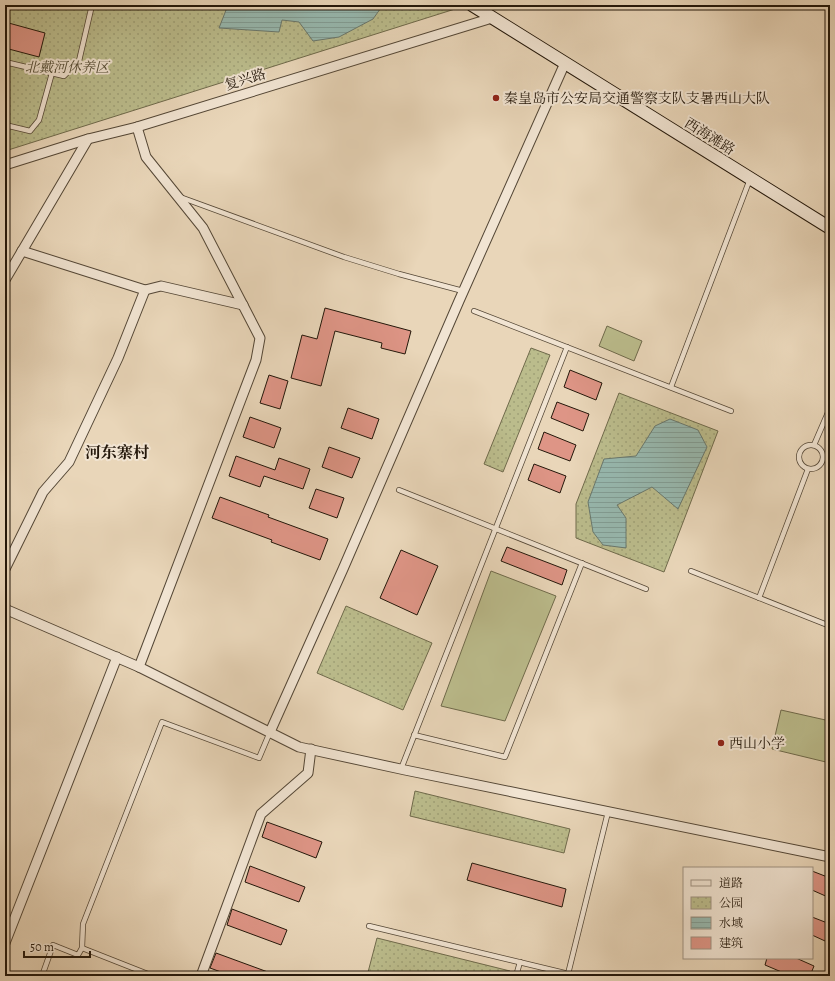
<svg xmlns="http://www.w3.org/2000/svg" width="835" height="981" font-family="Alegreya,'Noto Serif SC',serif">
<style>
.park{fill:url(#park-dots);stroke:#6f6a4b}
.pitch{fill:#bbbc8c;stroke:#6f6a4b}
.water{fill:url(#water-rules);stroke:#69786e}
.building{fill:#de9586;stroke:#23170a}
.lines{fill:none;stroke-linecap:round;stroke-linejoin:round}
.lane-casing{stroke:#544736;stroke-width:6}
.street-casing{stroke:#544736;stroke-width:11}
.secondary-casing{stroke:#23170a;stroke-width:14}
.lane{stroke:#f1e4d2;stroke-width:4.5}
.street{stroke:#f1e4d2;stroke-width:9}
.secondary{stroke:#f1e4d2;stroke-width:12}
.poi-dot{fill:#8f2418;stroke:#f1e4d2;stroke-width:1.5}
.labels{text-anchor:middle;stroke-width:4;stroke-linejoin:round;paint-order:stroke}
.park-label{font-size:14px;font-style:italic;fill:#514931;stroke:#f1e4d2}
.street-label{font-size:14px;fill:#23170a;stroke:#f1e4d2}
.poi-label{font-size:14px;fill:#23170a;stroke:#f1e4d2;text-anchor:start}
.quarter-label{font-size:16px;font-weight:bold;fill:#23170a;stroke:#f1e4d2}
</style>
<defs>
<pattern id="park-dots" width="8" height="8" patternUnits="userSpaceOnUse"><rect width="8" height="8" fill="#bbbc8c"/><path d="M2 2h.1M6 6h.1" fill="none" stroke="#a0a177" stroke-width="1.8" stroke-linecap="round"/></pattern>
<pattern id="water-rules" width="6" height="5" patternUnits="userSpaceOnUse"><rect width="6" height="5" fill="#97b9b0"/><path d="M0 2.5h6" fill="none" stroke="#829e96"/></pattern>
</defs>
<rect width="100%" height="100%" fill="#e9d6b9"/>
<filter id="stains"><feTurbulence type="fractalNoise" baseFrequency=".005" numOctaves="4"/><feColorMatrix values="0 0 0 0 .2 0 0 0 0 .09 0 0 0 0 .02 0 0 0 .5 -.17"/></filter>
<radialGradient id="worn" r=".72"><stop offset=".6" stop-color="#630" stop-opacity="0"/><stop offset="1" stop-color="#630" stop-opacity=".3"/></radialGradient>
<g class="park">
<path d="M 5,5 L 448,5 L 455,9 L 5,151 Z"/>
<path d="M 531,348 L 550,355 L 503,472 L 484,464 Z"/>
<path d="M 619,393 L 718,431 L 664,572 L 576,538 L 576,504 Z"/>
<path d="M 346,606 L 432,643 L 403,710 L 317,673 Z"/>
<path d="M 415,791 L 570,829 L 564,853 L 410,816 Z"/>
<path d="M 377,938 L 510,971 L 509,976 L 367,976 Z"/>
</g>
<g class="pitch">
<path d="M 607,326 L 642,341 L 634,361 L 599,346 Z"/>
<path d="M 491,571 L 556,596 L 505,721 L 441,706 Z"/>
<path d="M 781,710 L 830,721 L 830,763 L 772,749 Z"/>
</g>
<g class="water">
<path d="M 228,5 L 383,5 L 373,19 L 339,37 L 313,41 L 299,22 L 282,20 L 279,32 L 219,28 Z"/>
<path d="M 670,419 L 698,430 L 707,447 L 678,509 L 652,487 L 617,505 L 626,518 L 626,548 L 603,545 L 593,532 L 588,502 L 604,459 L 636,456 L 655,426 Z"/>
</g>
<g class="building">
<path d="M 5,22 L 45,33 L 39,57 L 5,48 Z"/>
<path d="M 325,308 L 411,331 L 405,354 L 381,348 L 382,343 L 335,331 L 321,386 L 291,378 L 302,335 L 317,339 Z"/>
<path d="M 570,370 L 602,383 L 596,400 L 564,387 Z"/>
<path d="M 269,375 L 288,381 L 280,409 L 260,403 Z"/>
<path d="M 557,402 L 589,414 L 583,431 L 551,418 Z"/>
<path d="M 348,408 L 379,419 L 372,439 L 341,428 Z"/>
<path d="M 250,417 L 281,428 L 274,448 L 243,437 Z"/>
<path d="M 544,432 L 576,445 L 570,461 L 538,449 Z"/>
<path d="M 329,447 L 360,458 L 352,478 L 322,467 Z"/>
<path d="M 236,456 L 275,470 L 279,458 L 310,469 L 303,489 L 264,476 L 260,487 L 229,476 Z"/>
<path d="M 534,464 L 566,476 L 560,493 L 528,480 Z"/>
<path d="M 316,489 L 344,498 L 337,518 L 309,508 Z"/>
<path d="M 220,497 L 269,515 L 268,517 L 328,539 L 320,560 L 271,542 L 272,540 L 212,518 Z"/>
<path d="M 507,547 L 567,570 L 562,585 L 501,561 Z"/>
<path d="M 401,550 L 438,566 L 417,615 L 380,598 Z"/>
<path d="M 267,822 L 322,842 L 316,858 L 262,837 Z"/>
<path d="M 472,863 L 566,889 L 562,907 L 467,880 Z"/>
<path d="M 250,866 L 305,887 L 299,902 L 245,882 Z"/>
<path d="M 812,871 L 830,878 L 830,898 L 812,890 Z"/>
<path d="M 232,909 L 287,930 L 281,945 L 227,925 Z"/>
<path d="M 812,917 L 830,924 L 825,941 L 812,935 Z"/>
<path d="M 216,953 L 276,975 L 276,976 L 232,976 L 210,968 Z"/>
<path d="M 767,958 L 796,958 L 814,966 L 810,976 L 791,976 L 765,965 Z"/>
</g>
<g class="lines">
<g class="lane-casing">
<g id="lane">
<path d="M 5,62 L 64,76 L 79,61 L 92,5"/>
<path d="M 5,125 L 30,131 L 39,120 L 52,73"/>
<path d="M 180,197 L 344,257 L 399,274 L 463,291"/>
<path d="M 474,311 L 731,411"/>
<path d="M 671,387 L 750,179"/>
<circle cx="811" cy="457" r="12"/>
<path d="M 814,445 L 830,408"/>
<path d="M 399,490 L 646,589"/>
<path d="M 691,571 L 830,626"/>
<path d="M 759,598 L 808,469"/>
<path d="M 414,735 L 505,757 L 582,563"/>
<path d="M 401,769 L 567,347"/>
<path d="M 369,926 L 577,976"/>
<path d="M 82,948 L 153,976"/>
<path d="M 568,974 L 608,812"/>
<path d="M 42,976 L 53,945 L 78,955 L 82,948 L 83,924 L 162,722 L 259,758 L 270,732"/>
<path d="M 516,976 L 520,962"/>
</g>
</g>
<g class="street-casing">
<g id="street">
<path d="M 137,127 L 146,157 L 203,228 L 260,338 L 256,360 L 139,667"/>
<path d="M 5,165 L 88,139 L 137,127 L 492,18"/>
<path d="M 22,251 L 145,290 L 161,286 L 243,305"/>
<path d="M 5,280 L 88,139"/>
<path d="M 5,569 L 43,492 L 69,462 L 118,358 L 145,290"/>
<path d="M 5,609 L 139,667 L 299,747 L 405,770 L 830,857"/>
<path d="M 270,732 L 343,569 L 459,301 L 565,63"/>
<path d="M 5,943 L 117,657"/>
<path d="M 201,976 L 261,814 L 308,773 L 311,749"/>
<path d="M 829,976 L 830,974"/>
</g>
</g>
<g class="secondary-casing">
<path id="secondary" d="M 472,5 L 830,228"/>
</g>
<use href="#lane" class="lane"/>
<use href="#street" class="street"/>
<use href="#secondary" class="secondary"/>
</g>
<g class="poi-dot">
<circle cx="496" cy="98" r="4"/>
<circle cx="721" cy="743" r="4"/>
</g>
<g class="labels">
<g class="park-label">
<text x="67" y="72">北戴河休养区</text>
</g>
<g class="street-label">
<text transform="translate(245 79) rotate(-17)" y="5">复兴路</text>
<text transform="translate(710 136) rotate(32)" y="5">西海滩路</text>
</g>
<g class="poi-label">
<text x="504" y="103">秦皇岛市公安局交通警察支队支暑西山大队</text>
<text x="729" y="748">西山小学</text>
</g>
<g class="quarter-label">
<text x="117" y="458">河东寨村</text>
</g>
</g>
<rect width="835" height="981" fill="none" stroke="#e9d6b9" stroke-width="20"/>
<rect x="6" y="6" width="823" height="969" fill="none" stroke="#23170a" stroke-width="2"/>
<rect x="10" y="10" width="815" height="961" fill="none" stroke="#23170a"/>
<rect x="683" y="867" width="130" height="92" fill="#f1e4d2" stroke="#9f9282"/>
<rect x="691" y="880" width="20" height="6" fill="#f1e4d2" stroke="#9f9282"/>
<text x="719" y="887" font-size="12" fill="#23170a">道路</text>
<rect x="691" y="897" width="20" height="12" fill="url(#park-dots)" stroke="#9f9282"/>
<text x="719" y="907" font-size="12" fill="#23170a">公园</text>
<rect x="691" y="917" width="20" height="12" fill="url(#water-rules)" stroke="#9f9282"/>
<text x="719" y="927" font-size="12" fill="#23170a">水域</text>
<rect x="691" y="937" width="20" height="12" fill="#de9586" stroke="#9f9282"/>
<text x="719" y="947" font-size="12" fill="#23170a">建筑</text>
<path d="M24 951v6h66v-6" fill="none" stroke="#23170a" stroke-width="2"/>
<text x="30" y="951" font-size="12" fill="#23170a" stroke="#f1e4d2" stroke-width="3" paint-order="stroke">50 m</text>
<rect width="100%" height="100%" filter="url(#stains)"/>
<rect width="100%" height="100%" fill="url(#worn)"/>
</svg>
